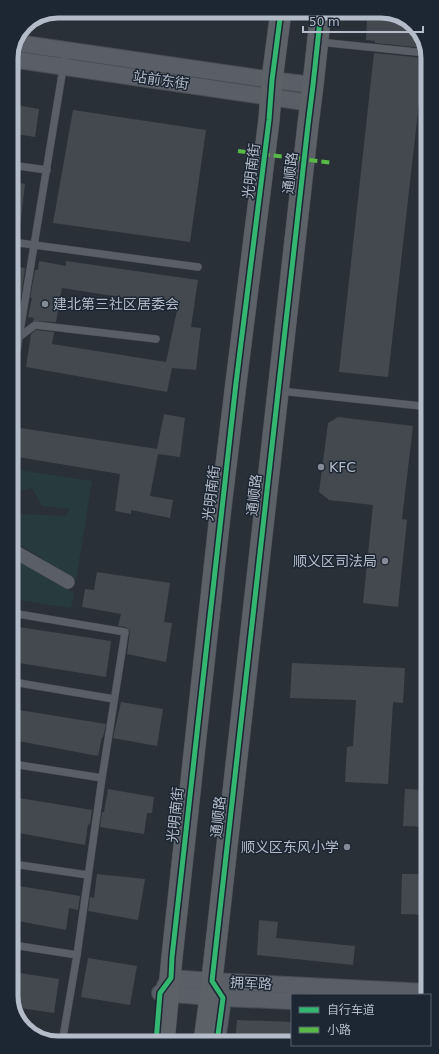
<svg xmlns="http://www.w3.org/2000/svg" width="439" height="1054" font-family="'DejaVu Sans','Noto Sans SC',sans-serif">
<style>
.green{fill:#273a3e}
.building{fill:#444950}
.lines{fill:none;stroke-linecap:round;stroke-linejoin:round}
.service-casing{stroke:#484c53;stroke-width:8}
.minor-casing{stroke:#484c53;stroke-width:14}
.tertiary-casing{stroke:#484c53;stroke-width:18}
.primary-casing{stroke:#484c55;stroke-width:22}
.service{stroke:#5a5e66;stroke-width:7}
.minor{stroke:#5a5e66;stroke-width:13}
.tertiary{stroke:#5a5e66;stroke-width:16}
.primary{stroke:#5c6168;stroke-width:21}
.quiet{stroke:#58b947;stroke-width:4;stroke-dasharray:8 4;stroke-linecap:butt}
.cycleway-casing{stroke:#1d2633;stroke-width:8}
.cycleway{stroke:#33b770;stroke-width:5}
.poi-dot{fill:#848b96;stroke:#1d2633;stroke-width:1.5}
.labels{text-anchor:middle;stroke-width:3;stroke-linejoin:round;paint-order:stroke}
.street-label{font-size:14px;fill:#b4bcc9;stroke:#1d2633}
.poi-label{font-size:14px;fill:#b4bcc9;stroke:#1d2633;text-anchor:start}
.rim{fill:none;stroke:#b4bcc9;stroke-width:5}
</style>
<rect width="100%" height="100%" fill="#2a3038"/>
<g class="green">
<path d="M 12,469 L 92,481 L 76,580 L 16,542 L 21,514 L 66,516 L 70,509 L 42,506 L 32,488 L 12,492 Z"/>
<path d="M 12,556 L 74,593 L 71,608 L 12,599 Z"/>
</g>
<g class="building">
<path d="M 367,17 L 410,22 L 425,43 L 425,48 L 375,43 L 375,41 L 366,40 Z"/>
<path d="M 374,53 L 424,58 L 388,377 L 339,372 Z"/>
<path d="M 11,104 L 39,109 L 35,137 L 11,133 Z"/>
<path d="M 73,110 L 206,130 L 190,242 L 53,223 Z"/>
<path d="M 11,181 L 25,184 L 20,226 L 12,225 Z"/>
<path d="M 39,261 L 66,266 L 66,261 L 198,280 L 191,327 L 201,328 L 196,370 L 172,368 L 167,392 L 26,367 L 31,334 L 36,330 L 54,332 L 52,344 L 166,362 L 178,306 L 62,288 L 56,322 L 33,321 L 34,318 L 28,317 L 32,298 L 30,298 L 35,270 L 38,270 Z"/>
<path d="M 12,266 L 25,268 L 21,297 L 12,296 Z"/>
<path d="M 164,414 L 185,418 L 180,457 L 158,454 L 150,496 L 173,500 L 170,518 L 131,510 L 131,514 L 115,511 L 120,474 L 12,456 L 12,439 L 14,427 L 157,449 Z"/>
<path d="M 338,417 L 413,426 L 402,519 L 407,520 L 398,607 L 363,603 L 373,505 L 329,500 L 319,492 L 328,423 Z"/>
<path d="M 97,572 L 170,583 L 164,622 L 172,623 L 166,662 L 127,654 L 130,631 L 126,627 L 118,626 L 121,614 L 82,607 L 85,589 L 94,590 Z"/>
<path d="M 12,626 L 111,641 L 106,677 L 13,662 Z"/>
<path d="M 292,663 L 405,668 L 403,703 L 393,702 L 388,784 L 345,782 L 347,747 L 353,746 L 356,700 L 290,698 Z"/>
<path d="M 121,702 L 163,709 L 157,746 L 113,738 Z"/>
<path d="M 13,709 L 106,724 L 103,737 L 102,737 L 98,756 L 13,740 Z"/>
<path d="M 108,789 L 154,797 L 152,813 L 147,813 L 144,834 L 100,827 L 102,812 L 104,812 Z"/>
<path d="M 405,789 L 427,790 L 428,827 L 403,826 Z"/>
<path d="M 13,797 L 92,810 L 90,825 L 88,824 L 85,845 L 13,832 Z"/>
<path d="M 97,874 L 145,879 L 138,920 L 88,911 L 90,897 L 94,898 Z"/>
<path d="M 402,874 L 428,874 L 428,915 L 401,914 Z"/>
<path d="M 13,885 L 80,896 L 78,910 L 69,908 L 66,930 L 13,920 Z"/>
<path d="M 259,920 L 278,922 L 276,938 L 355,946 L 353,965 L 257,955 Z"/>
<path d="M 88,958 L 137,966 L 130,1005 L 81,997 Z"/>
<path d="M 13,972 L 59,979 L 54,1013 L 13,1007 Z"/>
<path d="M 237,1020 L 292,1022 L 292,1041 L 235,1042 Z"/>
</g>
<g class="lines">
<g class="service-casing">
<g id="service">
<path d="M 319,42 L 426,53"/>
<path d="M 11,165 L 47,170"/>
<path d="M 12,242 L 198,267"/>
<path d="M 12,336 L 19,337 L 35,325 L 156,339"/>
<path d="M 12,380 L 66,50"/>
<path d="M 280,391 L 421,406 L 426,408"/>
<path d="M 12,613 L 125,632 L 102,778 L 77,955 L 62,1043"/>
<path d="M 13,682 L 114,699"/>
<path d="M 13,764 L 102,778"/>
<path d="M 13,864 L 88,875"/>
<path d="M 13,945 L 77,955"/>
</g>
</g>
<g class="minor-casing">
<path id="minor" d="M 12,550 L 68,582"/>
</g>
<g class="tertiary-casing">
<g id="tertiary">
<path d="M 17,43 L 272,80 L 313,85"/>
<path d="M 11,59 L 311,103"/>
<path d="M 165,986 L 171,978 L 212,981 L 428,992"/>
<path d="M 217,989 L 223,998 L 217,1042"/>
<path d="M 160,993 L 223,998 L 292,1001"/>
</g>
</g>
<g class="primary-casing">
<g id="primary">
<path d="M 164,1042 L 172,957 L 220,515 L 236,383 L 269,120 L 272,80 L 281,11"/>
<path d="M 204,1042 L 210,997 L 308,125 L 313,85 L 321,11"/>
</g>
</g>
<use href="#service" class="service"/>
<use href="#minor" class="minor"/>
<use href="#tertiary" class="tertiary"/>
<use href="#primary" class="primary"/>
<path class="quiet" d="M 238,151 L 333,163"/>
<g class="cycleway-casing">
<g id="cycleway">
<path d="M 156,1042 L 160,993 L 171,978 L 172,957 L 236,383 L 269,120 L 272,80 L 281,11"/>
<path d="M 217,1042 L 223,998 L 212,981 L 308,125 L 313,85 L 321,11"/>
</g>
</g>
<use href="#cycleway" class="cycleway"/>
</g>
<g class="poi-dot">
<circle cx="45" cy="304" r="4"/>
<circle cx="321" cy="467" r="4"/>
<circle cx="385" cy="561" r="4"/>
<circle cx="347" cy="847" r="4"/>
</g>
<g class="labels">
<g class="street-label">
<text transform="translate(161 80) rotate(8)" y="5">站前东街</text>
<text transform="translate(251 171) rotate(-83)" y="5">光明南街</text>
<text transform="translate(290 173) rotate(-84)" y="5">通顺路</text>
<text transform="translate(211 493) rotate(-83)" y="5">光明南街</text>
<text transform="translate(254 495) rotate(-84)" y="5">通顺路</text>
<text transform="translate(175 815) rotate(-84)" y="5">光明南街</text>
<text transform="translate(218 817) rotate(-84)" y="5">通顺路</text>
<text transform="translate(251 983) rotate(3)" y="5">拥军路</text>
</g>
<g class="poi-label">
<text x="53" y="309">建北第三社区居委会</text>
<text x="329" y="472">KFC</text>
<text x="377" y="566" text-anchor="end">顺义区司法局</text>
<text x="339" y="852" text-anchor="end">顺义区东风小学</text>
</g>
</g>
<path d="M0 0H439V1054H0ZM58 18H381A40 40 0 0 1 421 58V996A40 40 0 0 1 381 1036H58A40 40 0 0 1 18 996V58A40 40 0 0 1 58 18Z" fill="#1d2633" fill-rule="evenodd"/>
<path class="rim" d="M58 18H381A40 40 0 0 1 421 58V996A40 40 0 0 1 381 1036H58A40 40 0 0 1 18 996V58A40 40 0 0 1 58 18Z"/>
<rect x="291" y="994" width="140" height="52" fill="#1d2633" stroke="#59626f"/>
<rect x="299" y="1007" width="20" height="6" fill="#33b770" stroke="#59626f"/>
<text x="327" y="1014" font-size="12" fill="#b4bcc9">自行车道</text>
<rect x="299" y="1027" width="20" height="6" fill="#58b947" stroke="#59626f"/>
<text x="327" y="1034" font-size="12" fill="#b4bcc9">小路</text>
<path d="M303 26v6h120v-6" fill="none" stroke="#b4bcc9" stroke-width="2"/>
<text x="309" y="26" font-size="12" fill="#b4bcc9" stroke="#1d2633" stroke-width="3" paint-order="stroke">50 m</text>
</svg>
